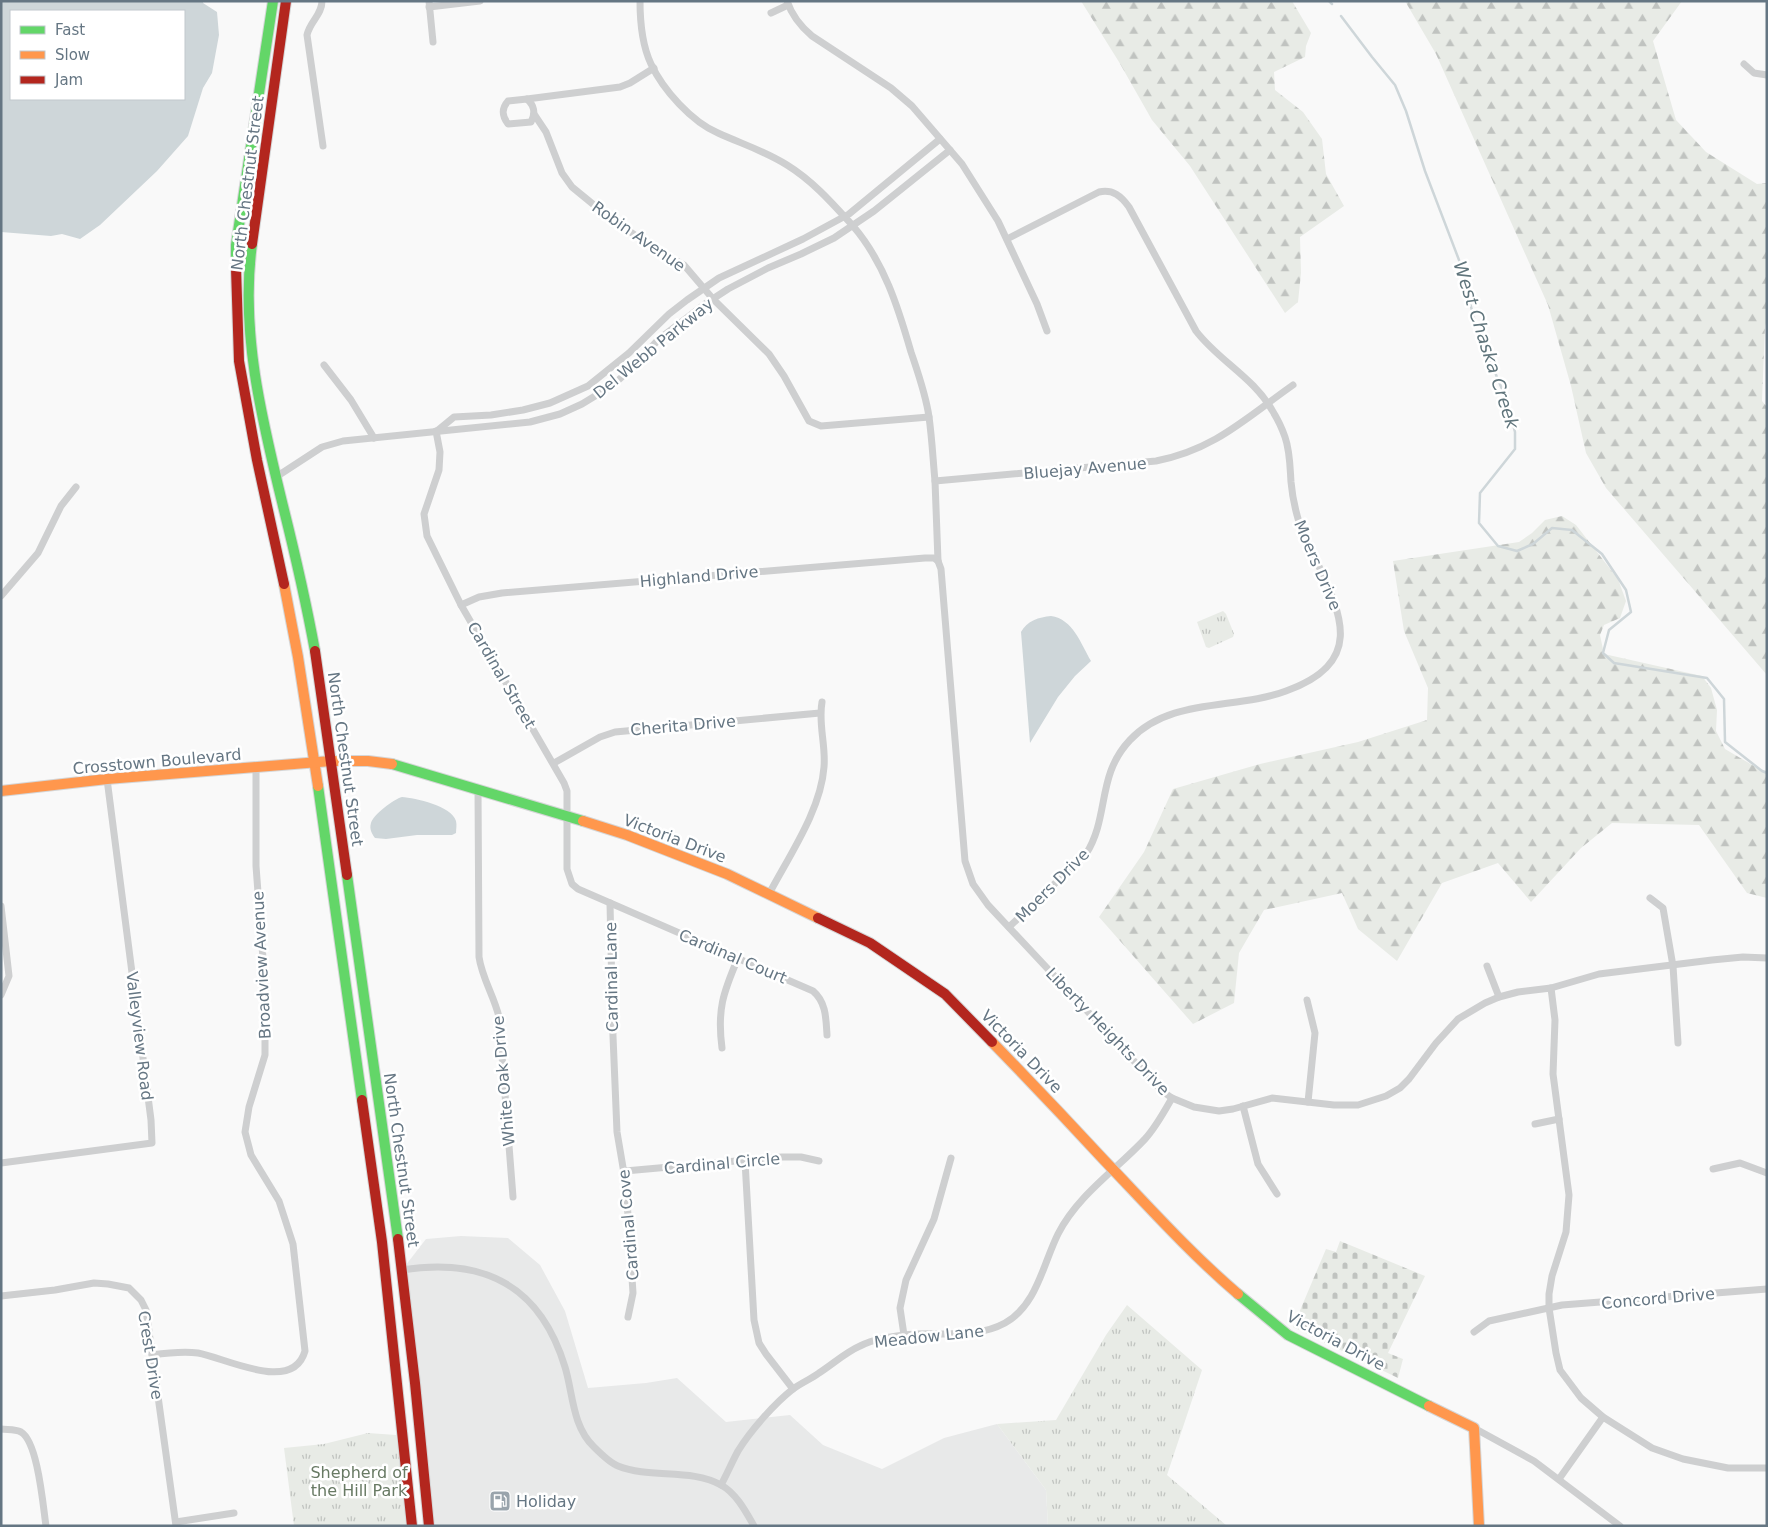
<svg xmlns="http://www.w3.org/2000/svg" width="1768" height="1527" font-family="'DejaVu Sans',sans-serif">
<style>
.built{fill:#e8e9e9}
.forest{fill:url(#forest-firs)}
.cemetery{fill:url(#cemetery-stones)}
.park{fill:url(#park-tufts)}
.water{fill:#ced6d9;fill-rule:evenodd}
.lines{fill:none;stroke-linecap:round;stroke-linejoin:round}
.stream{stroke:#ced6d9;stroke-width:2.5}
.fast-casing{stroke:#d5d6d7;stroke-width:12}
.slow-casing{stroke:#d5d6d7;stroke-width:12}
.jam-casing{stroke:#d5d6d7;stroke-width:12}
.street{stroke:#cecfd0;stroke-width:7}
.fast{stroke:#63d668;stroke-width:10}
.slow{stroke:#ff974d;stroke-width:10}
.jam{stroke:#b3261e;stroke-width:10}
.labels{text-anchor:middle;stroke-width:5;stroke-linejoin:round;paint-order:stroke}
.street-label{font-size:16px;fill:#657683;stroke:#fff}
.park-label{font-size:16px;fill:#687a64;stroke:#fff}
.poi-label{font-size:16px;fill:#657683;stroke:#fff;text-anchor:start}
.water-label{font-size:18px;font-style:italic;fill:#60757c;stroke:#fff}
</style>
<defs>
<pattern id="forest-firs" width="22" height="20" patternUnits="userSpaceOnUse" patternTransform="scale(1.25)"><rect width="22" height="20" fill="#e8ebe6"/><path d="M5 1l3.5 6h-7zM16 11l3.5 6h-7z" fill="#c0c3c0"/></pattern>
<pattern id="cemetery-stones" width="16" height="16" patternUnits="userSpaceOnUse" patternTransform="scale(1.25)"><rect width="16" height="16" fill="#e8ebe6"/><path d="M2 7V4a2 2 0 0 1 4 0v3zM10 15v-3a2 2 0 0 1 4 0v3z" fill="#c0c3c0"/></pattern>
<pattern id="park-tufts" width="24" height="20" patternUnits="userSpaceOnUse" patternTransform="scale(1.25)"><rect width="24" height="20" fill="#e8ebe6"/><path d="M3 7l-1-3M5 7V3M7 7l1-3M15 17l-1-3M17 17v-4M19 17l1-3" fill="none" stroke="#c0c3c0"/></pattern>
</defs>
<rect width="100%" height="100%" fill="#f9f9f9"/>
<path class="built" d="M 461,1236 L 508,1238 L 540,1265 L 565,1311 L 588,1388 L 646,1383 L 677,1378 L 726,1422 L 790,1415 L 823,1445 L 882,1469 L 944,1438 L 997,1424 L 1046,1490 L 1048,1526 L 430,1526 L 402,1270 L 426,1239 Z"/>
<g class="forest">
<path d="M 1081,1 L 1292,1 L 1311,33 L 1306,46 L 1305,57 L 1274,72 L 1275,90 L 1303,112 L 1322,139 L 1326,174 L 1344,206 L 1300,237 L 1301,273 L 1298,302 L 1285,313 L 1190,166 L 1152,120 L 1119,62 Z"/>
<path d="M 1405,1 L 1682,1 L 1653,41 L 1676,120 L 1706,152 L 1757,184 L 1767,183 L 1767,320 L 1765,326 L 1762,401 L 1767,407 L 1767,675 L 1606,488 L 1586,453 L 1571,386 L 1548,305 L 1436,54 Z"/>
<path d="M 1562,516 L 1576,525 L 1618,579 L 1626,601 L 1620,618 L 1604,625 L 1600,635 L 1604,654 L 1702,676 L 1711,688 L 1717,710 L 1716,731 L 1725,749 L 1759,769 L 1767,771 L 1767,898 L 1747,893 L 1699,825 L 1612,823 L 1581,848 L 1531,902 L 1498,863 L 1442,883 L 1397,961 L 1358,929 L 1342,893 L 1264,910 L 1239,953 L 1234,1003 L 1193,1024 L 1099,917 L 1144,852 L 1173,789 L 1260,764 L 1358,742 L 1427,720 L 1428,688 L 1404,631 L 1393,561 L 1519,542 L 1532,533 L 1545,520 Z"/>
</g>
<path class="cemetery" d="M 1340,1241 L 1425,1276 L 1388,1353 L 1403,1359 L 1398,1378 L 1293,1327 L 1326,1249 L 1336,1252 Z"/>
<g class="park">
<path d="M 1223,611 L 1226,614 L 1234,634 L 1233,637 L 1209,648 L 1206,647 L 1197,622 Z"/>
<path d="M 1127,1305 L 1202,1370 L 1167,1475 L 1227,1526 L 1048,1526 L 1046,1490 L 997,1424 L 1056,1420 L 1106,1335 Z"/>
<path d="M 368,1433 L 396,1435 L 403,1475 L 406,1526 L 294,1526 L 284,1448 L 324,1444 Z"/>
</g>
<g class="water">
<path d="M 1,1 L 203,1 L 203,3 L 217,12 L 219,35 L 212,73 L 203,88 L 188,136 L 157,171 L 100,225 L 80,239 L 62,234 L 51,236 L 1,232 ZM 11,11 L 184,11 L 184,99 L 11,99 Z"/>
<path d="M 1051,616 C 1073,619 1081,644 1091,661 L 1075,676 L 1058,697 L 1030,743 L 1021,632 C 1027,621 1039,617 1051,616 Z"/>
<path d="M 402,797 C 415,798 452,806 456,821 C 457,825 456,829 456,833 L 452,835 L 417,835 L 386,839 L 375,838 C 372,834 369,829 371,823 C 373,815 394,799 402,797 Z"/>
</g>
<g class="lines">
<g class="stream">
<path d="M 1329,1 L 1332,4"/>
<path d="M 1341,16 L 1372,57 L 1395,85 L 1406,111 L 1425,171 L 1459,260 L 1477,330 L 1505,396 L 1515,432 L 1515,449 L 1480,493 L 1479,523 L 1498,546 L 1517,551 L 1533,544 L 1552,528 L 1572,530 L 1602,554 L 1626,590 L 1631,612 L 1609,630 L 1603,653 L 1614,663 L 1707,678 L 1724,699 L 1725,742 L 1762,771 L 1767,773"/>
</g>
<g class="fast-casing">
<g id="fast">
<path d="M 252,244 C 240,332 262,420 283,506 C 295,554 306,602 315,651"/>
<path d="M 236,268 L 236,245 L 273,1"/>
<path d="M 392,764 L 583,821"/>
<path d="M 318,786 L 362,1100"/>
<path d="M 347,875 L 398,1239"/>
<path d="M 1238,1294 L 1288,1335 L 1429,1406"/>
</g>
</g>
<g class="slow-casing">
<g id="slow">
<path d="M 284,584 L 298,657 L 318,786"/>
<path d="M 1,791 L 107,779 L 331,761 L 368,761 L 392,764"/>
<path d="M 583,821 L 627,835 L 727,874 L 818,918"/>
<path d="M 992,1042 C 1030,1081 1067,1120 1104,1160 C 1148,1206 1190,1253 1238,1294"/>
<path d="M 1429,1406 L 1474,1428 L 1479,1526"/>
</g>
</g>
<g class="jam-casing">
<g id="jam">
<path d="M 252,244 L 286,1"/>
<path d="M 236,268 L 239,361 L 257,460 L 284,584"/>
<path d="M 315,651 L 347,875"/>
<path d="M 818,918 L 870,943 L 945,994 L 992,1042"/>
<path d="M 362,1100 L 382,1242 L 412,1526"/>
<path d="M 398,1239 L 415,1383 L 429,1526"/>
</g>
</g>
<g class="street">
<path d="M 322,1 C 322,15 310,21 307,35 L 323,146"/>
<path d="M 429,1 L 433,42"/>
<path d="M 640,1 C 640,22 642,45 651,64 C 663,90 692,122 718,133 C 742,144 765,151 787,165 C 813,181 833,204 853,226 C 884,262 898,307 911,352 C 918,373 926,395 929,417 C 932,438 933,460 935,481"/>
<path d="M 787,1 C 792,16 800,26 812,36 L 891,88 L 912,106 L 962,164 L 998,221 L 1037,304 L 1047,331"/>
<path d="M 429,7 L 480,1"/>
<path d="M 771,13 L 788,5"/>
<path d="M 1744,64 L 1754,73 L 1767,75"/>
<path d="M 527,99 L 620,87 L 630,83 L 654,68"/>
<path d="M 527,99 C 534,105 536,113 531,122 L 508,124 C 502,116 501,109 508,101 Z"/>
<path d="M 534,114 L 546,132 L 562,173 L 572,187 L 605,214 L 652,247 L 684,265 L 713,299 L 769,354 L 784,376 L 809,421 L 821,426 L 929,417"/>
<path d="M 1007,239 L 1099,192 C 1113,189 1121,196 1129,207 L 1196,331 C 1218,360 1254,378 1272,410 C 1277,418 1282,428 1285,437 C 1290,451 1290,467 1291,482 C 1292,493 1294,504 1297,515 C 1299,524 1303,532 1307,540 C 1333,601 1376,659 1286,691 C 1236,710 1170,697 1130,740 C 1096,776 1110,816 1086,854 L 1009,927"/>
<path d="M 324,365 L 351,400 L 374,438"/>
<path d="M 1293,385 C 1246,418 1214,450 1156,461 L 935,481 L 938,561 L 941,569 L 965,861 L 973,884 L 988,905 L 1162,1091 L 1172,1098 L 1194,1107 L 1219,1111 L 1233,1109 L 1272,1098 L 1334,1105 L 1358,1105 L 1386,1096 L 1400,1088 L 1409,1079 L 1436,1043 L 1458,1019 L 1485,1003 L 1499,997 L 1518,992 L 1551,988 L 1599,974 L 1712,960 L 1743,957 L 1767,958"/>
<path d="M 436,431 L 440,452 L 439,470 L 424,514 L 427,536 L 461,605 L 564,783 L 567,791 L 567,869 L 572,884 L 578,889 L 813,991 C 826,1002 826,1018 827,1035"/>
<path d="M 437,431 L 454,417 L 491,415 L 523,410 L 550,403 L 588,386 L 629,353 L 669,314 L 687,300 L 719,278 L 803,239 L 849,214 L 940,139"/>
<path d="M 276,477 L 322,447 L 343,441 L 530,422 L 560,414 L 582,404 L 613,385 L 634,366 L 659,339 L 705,304 L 728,289 L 768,268 L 801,254 L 834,238 L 874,211 L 950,150"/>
<path d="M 1,596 L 38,553 L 61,506 L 76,487"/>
<path d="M 461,605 L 479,597 L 502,593 L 925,558 L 934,558 L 938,561"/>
<path d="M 554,763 L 600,737 L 615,732 L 820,713"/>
<path d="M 478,789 L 479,957 C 482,978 494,996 499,1017 L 513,1197"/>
<path d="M 769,894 C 789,856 821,810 824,767 C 826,745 818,724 822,702"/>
<path d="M 1650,898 L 1663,908 L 1673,966 L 1678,1043"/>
<path d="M 610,903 L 613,1036 L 617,1132 L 626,1185 L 633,1293 L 628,1317"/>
<path d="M 1,906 L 9,976 L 1,995"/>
<path d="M 1487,966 L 1499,997"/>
<path d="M 1551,988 L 1555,1020 L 1553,1074 L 1569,1195 L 1566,1232 L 1552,1276 L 1549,1294 L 1549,1308 L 1556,1353 L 1560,1370 L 1581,1398 L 1603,1417 L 1652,1448 L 1683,1459 L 1728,1468 L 1767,1468"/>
<path d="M 1307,1000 L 1315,1033 L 1308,1102"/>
<path d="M 722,1048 C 717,1010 723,993 738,958"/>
<path d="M 1243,1106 L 1258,1164 L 1277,1194"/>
<path d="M 1535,1124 L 1559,1119"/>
<path d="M 745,1161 L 754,1320 L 759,1343 L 766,1354 L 793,1389"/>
<path d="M 1,1163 L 152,1143 L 151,1120 L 107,779"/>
<path d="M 1713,1169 L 1740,1163 L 1767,1173"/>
<path d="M 625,1171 L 782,1157 L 801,1157 L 819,1161"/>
<path d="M 402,1270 C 484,1257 540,1285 565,1367 C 573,1393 572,1426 594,1447 C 600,1453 610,1463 618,1466 C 650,1479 691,1468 721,1485 C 736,1493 746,1512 754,1526"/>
<path d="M 1,1296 L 55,1290 L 94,1283 L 108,1284 L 129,1288 L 141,1300 L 146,1310 L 176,1526"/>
<path d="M 1474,1332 L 1489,1321 L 1562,1305 L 1767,1289"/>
<path d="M 904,1335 L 900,1308 L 906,1280 L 934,1219 L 951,1158"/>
<path d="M 152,1355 C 166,1353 183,1351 198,1353 C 226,1358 293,1394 305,1351 L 293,1244 L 279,1201 L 251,1155 L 245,1132 L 249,1107 L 265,1055 L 265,985 L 256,866 L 256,768"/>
<path d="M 1474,1428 L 1534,1461 L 1620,1526"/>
<path d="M 1,1429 C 7,1430 15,1429 21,1432 C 38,1442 43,1506 46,1526"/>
<path d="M 1559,1479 L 1603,1417"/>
<path d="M 721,1485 C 727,1474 732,1462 738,1451 C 750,1431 775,1403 793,1389 C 801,1383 811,1379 819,1373 C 833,1364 846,1352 860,1346 C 874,1339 889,1337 904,1335 C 937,1331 974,1340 1005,1323 C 1037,1305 1043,1264 1058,1234 C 1078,1195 1116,1170 1145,1139 C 1156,1127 1164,1112 1172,1098"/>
<path d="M 176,1522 L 234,1513"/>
</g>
<use href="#fast" class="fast"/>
<use href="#slow" class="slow"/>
<use href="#jam" class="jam"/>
</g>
<defs>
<g id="fuel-square" transform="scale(1.125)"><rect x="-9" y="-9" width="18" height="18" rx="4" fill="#99a4ac" stroke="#fff"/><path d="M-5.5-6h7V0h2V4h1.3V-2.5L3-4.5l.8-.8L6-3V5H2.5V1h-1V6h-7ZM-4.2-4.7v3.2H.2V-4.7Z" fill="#fff"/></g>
</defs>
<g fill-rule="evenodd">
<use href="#fuel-square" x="500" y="1501"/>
</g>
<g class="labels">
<g class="street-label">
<text transform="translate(247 183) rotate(-83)" y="6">North Chestnut Street</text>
<text transform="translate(639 236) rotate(35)" y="6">Robin Avenue</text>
<text transform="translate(653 348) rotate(-39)" y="6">Del Webb Parkway</text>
<text transform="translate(1085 468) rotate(-5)" y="6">Bluejay Avenue</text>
<text transform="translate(1318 565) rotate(67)" y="6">Moers Drive</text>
<text transform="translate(699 576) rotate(-5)" y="6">Highland Drive</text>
<text transform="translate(502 675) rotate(60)" y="6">Cardinal Street</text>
<text transform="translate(683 725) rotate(-5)" y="6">Cherita Drive</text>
<text transform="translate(346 759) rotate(82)" y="6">North Chestnut Street</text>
<text transform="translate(157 761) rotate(-5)" y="6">Crosstown Boulevard</text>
<text transform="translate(675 838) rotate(21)" y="6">Victoria Drive</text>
<text transform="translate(1052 885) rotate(-45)" y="6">Moers Drive</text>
<text transform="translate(733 956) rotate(23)" y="6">Cardinal Court</text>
<text transform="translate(261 965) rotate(-93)" y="6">Broadview Avenue</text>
<text transform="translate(611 977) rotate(-91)" y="6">Cardinal Lane</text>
<text transform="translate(1108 1031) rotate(46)" y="6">Liberty Heights Drive</text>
<text transform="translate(140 1036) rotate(83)" y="6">Valleyview Road</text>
<text transform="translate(1022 1051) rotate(46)" y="6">Victoria Drive</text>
<text transform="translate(503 1081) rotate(-95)" y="6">White Oak Drive</text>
<text transform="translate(402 1160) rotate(82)" y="6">North Chestnut Street</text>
<text transform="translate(722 1163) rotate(-5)" y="6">Cardinal Circle</text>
<text transform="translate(628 1225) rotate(-95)" y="6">Cardinal Cove</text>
<text transform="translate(1658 1298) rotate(-5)" y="6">Concord Drive</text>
<text transform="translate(929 1336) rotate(-6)" y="6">Meadow Lane</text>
<text transform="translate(1336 1340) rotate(28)" y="6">Victoria Drive</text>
<text transform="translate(151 1355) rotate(81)" y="6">Crest Drive</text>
</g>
<g class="park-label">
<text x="359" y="1478">Shepherd of<tspan x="359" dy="18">the Hill Park</tspan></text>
</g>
<g class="poi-label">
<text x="516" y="1507">Holiday</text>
</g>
<g class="water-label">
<text transform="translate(1486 345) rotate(72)" y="6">West Chaska Creek</text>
</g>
</g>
<rect width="1768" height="1527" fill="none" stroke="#657683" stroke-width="5"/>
<rect x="10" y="10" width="175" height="90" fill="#ffffff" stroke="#c1c8cd"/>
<rect x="20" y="26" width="25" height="8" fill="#63d668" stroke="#c1c8cd"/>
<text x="55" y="35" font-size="15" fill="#657683">Fast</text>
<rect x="20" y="51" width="25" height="8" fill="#ff974d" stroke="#c1c8cd"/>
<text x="55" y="60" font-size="15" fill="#657683">Slow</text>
<rect x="20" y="76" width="25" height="8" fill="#b3261e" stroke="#c1c8cd"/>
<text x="55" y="85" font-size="15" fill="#657683">Jam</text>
</svg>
